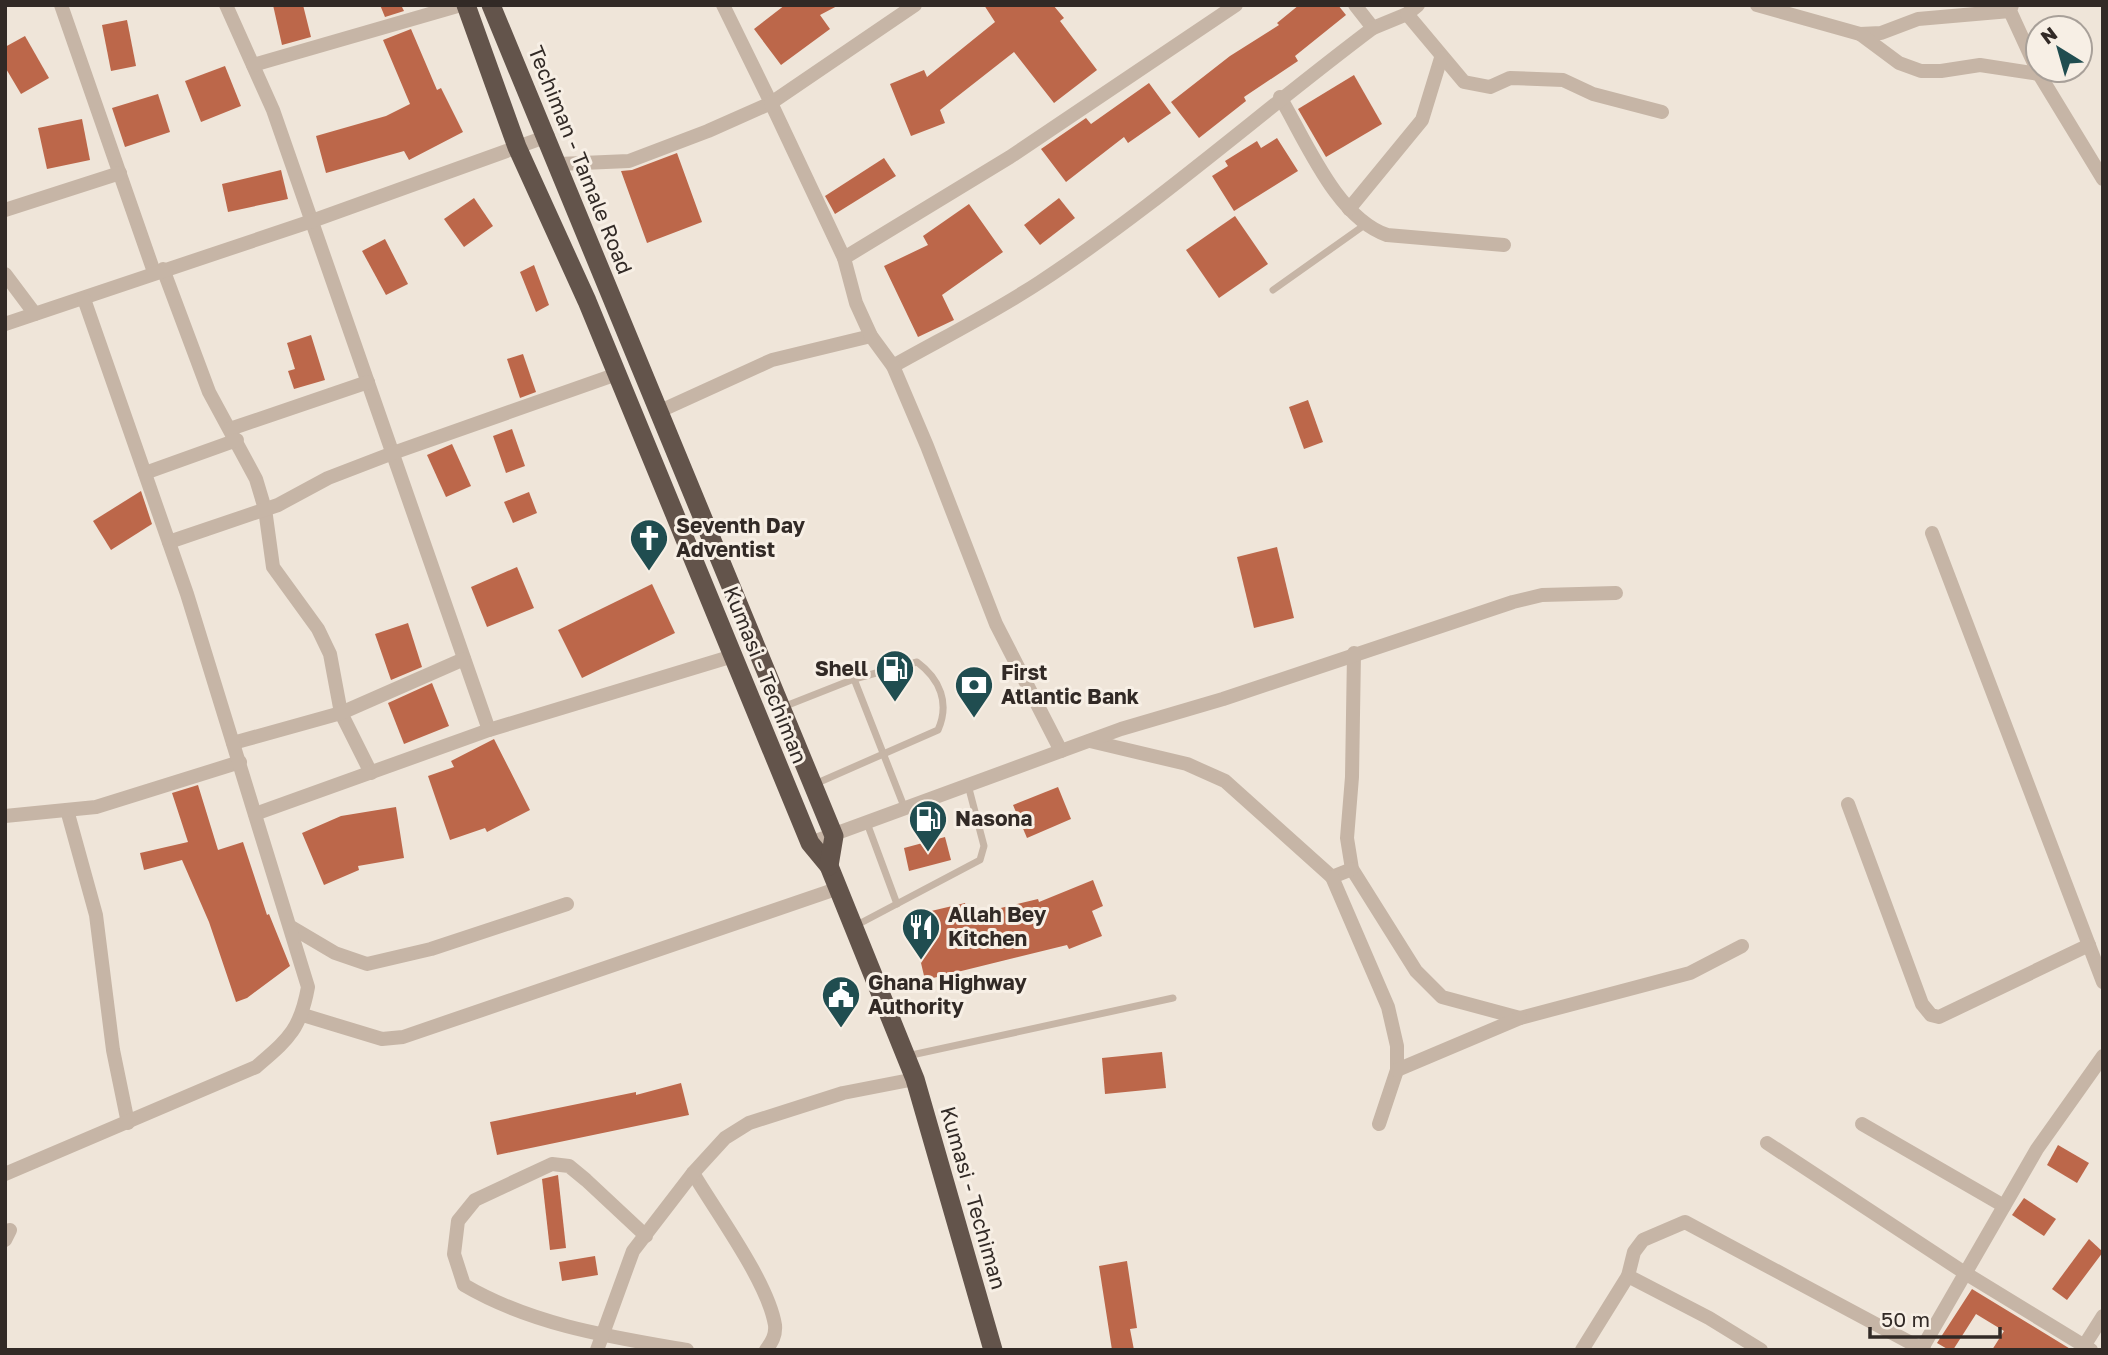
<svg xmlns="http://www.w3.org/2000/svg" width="2108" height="1355" font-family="'Golos Text',sans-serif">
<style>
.building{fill:#bc674a}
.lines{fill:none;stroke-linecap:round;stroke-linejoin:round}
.service{stroke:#c6b5a6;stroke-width:7}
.minor{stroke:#c6b5a6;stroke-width:14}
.trunk{stroke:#63544b;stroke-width:19}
.labels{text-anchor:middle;stroke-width:6;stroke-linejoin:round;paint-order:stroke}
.street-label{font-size:21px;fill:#322a26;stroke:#f7efe5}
.poi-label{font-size:21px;font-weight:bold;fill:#322a26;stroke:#f7efe5;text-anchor:start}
</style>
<rect width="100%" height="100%" fill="#efe5d9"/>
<g class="building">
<path d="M 273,5 L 303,5 L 311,37 L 282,45 Z"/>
<path d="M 380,5 L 401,5 L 404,11 L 385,17 Z"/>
<path d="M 785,5 L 839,5 L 820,15 L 830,29 L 781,65 L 754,29 Z"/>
<path d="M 984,5 L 1053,5 L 1064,18 L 1060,21 L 1097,70 L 1054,103 L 1014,52 L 940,110 L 945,123 L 911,136 L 890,84 L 924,70 L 927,77 L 995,22 Z"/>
<path d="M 1299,5 L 1338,5 L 1346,15 L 1295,56 L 1298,61 L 1244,97 L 1246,101 L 1199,138 L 1171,102 L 1230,56 L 1279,25 L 1277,23 Z"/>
<path d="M 127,20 L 136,66 L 111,71 L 102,25 Z"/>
<path d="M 411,29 L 437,90 L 441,88 L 463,132 L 409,160 L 404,151 L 326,173 L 316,136 L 386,116 L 410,104 L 383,40 Z"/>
<path d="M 25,36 L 49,78 L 21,94 L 5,67 L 5,47 Z"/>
<path d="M 225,66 L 241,106 L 201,122 L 185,81 Z"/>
<path d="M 1354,75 L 1382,124 L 1326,157 L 1298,109 Z"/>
<path d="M 1149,83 L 1171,113 L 1128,143 L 1124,137 L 1066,182 L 1041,149 L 1086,118 L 1091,124 Z"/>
<path d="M 158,94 L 170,132 L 125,147 L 112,108 Z"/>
<path d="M 82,119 L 90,160 L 47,169 L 38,128 Z"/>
<path d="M 1277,138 L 1298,171 L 1234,211 L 1212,176 L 1228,166 L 1225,161 L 1257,141 L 1261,148 Z"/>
<path d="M 677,153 L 702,222 L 647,243 L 621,171 L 632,170 Z"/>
<path d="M 884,158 L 896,176 L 835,214 L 825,196 Z"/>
<path d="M 281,170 L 288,199 L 228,212 L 222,184 Z"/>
<path d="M 474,198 L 493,226 L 464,247 L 444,219 Z"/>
<path d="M 1059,198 L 1075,218 L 1040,245 L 1024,225 Z"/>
<path d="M 969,204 L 1003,252 L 942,295 L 954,320 L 918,337 L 884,266 L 928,245 L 923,236 Z"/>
<path d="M 1235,216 L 1268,264 L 1219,298 L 1186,250 Z"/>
<path d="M 385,239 L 408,284 L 386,295 L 362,251 Z"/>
<path d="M 534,265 L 549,305 L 536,312 L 520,272 Z"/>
<path d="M 311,335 L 325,380 L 294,389 L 288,371 L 295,369 L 287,343 Z"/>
<path d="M 523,354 L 536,392 L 520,398 L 507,359 Z"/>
<path d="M 1308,400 L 1323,442 L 1304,449 L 1289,407 Z"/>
<path d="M 512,429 L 525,466 L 506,473 L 493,436 Z"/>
<path d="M 452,444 L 471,486 L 446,497 L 427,455 Z"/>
<path d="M 141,491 L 152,524 L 111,550 L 93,521 Z"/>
<path d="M 529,492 L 537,513 L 513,523 L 504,502 Z"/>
<path d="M 1277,547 L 1294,618 L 1254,628 L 1237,557 Z"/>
<path d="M 517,567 L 534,608 L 487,627 L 471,587 Z"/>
<path d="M 652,584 L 675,633 L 582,678 L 558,630 Z"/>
<path d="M 408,623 L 422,667 L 391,680 L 375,634 Z"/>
<path d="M 432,683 L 449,726 L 404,744 L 388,703 Z"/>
<path d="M 494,739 L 530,810 L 487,832 L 485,828 L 450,840 L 428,776 L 454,767 L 451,761 Z"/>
<path d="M 198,785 L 218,850 L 243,842 L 267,915 L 269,914 L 290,966 L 247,998 L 236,1002 L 209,922 L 182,860 L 144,870 L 140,853 L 188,842 L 172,793 Z"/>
<path d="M 1058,787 L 1071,819 L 1027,838 L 1013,805 Z"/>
<path d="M 396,807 L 404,858 L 358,866 L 359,870 L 324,885 L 302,833 L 341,816 Z"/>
<path d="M 945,837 L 951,860 L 909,871 L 904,848 Z"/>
<path d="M 1093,880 L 1103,906 L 1092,911 L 1102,936 L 1069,949 L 1067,945 L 925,980 L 910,916 L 965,903 L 968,916 L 1038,899 L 1039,902 Z"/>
<path d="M 1162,1052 L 1166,1088 L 1105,1094 L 1102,1058 Z"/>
<path d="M 681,1083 L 689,1115 L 497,1155 L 490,1122 L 636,1092 L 636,1095 Z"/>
<path d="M 2058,1145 L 2089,1163 L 2077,1183 L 2047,1165 Z"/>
<path d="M 558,1175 L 566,1248 L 550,1250 L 542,1179 Z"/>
<path d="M 2024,1198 L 2056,1219 L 2044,1236 L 2012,1215 Z"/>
<path d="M 2089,1239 L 2103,1252 L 2067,1300 L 2052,1289 Z"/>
<path d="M 595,1256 L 598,1275 L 562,1281 L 559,1262 Z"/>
<path d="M 1127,1261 L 1137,1328 L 1130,1329 L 1134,1350 L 1112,1350 L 1099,1266 Z"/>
<path d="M 1972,1289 L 2072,1350 L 1992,1350 L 2004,1331 L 1976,1314 L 1953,1350 L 1949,1350 L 1937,1343 Z"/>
</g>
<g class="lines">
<g class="service">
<path d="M 1273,290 L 1366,224"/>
<path d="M 854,679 L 905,809"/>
<path d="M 783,707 L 854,679 L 917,662 C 940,679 950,703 938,730 L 815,784"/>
<path d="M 867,823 L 897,904"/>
<path d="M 855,926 L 980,860 L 984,846 L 968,785"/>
<path d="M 907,1056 L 1173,998"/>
</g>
<g class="minor">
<path d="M 61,5 L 154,272"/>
<path d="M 226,5 L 273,110 L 489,730"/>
<path d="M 1355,5 L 1373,28 L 1407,14 L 1418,5"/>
<path d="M 1757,5 L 1860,34 L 1881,33 L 1918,19 L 2010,11"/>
<path d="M 2012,5 L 2010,11 L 2039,74 L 2103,179"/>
<path d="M 1407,14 L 1464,82 L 1490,87 L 1510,78 L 1563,80 L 1593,94 L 1662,112"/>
<path d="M 1860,34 L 1899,63 L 1921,71 L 1941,71 L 1980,65 L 2039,74"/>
<path d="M 253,65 L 461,5"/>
<path d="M 1280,97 C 1306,141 1337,218 1387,235 L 1504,245"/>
<path d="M 559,164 L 629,161 L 708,131 L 771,103 L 723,5"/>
<path d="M 1349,209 L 1422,120 L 1441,58"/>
<path d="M 5,210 L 120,173"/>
<path d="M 844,258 L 771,103 L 915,5"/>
<path d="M 163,269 L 209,392 L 256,479 L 265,509 L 273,567 L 318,629 L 330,654 L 341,713 L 371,773"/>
<path d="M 5,274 L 35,314"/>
<path d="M 5,324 L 312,221 L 548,136"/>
<path d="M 893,366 C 941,339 993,313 1040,282 C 1157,205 1261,112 1373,28"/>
<path d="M 660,411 L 772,360 L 871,336"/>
<path d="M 230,429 L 368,382"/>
<path d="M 145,473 L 237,440"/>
<path d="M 1932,533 L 2103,982"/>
<path d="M 169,542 L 278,505 L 328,478 L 393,453 L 617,374"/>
<path d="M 1354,653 L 1352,777 L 1347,838 L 1352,869 L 1416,971 L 1442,997 L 1520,1018 L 1690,973 L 1742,946"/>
<path d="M 1090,741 L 1187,764 L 1225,781 L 1332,877 L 1352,869"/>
<path d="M 233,743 L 341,713 L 464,659"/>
<path d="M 1061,751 L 996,624 L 927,446 L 893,366 L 871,336 L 856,303 L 844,258 L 1010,157 L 1236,5"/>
<path d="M 1848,804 L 1922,1004 L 1931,1015 L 1939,1017 L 2089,945"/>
<path d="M 67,810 L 96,915 L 113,1050 L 128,1123"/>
<path d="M 255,814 L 489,730 L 733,656"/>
<path d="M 5,816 L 96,807 L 240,762"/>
<path d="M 810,843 L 1121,729 L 1223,699 L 1513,602 L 1542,595 L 1616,593"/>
<path d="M 1332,877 L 1388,1007 L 1397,1046 L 1397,1070 L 1379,1124"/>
<path d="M 291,927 L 335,953 L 367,964 L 431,949 L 567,904"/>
<path d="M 303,1015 L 382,1039 L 403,1037 L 839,888"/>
<path d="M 1397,1070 L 1520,1018"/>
<path d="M 1862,1124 L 2004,1206"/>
<path d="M 1767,1143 L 1965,1273 L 2091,1350"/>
<path d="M 693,1173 C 716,1212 768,1282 775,1325 C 776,1335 772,1342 766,1350"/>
<path d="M 5,1174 L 256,1067 C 288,1039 300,1031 308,987 L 187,594 L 84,299"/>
<path d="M 646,1236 L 586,1180 L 569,1166 L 552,1164 L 475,1200 L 458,1221 L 454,1254 L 464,1285 C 532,1325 611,1337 687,1350"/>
<path d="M 5,1240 L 10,1230"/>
<path d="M 1628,1276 L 1709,1318 L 1761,1350"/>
<path d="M 2084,1346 L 2103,1316"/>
<path d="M 597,1350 L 633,1251 L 693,1173 L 725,1138 L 749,1123 L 843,1093 L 915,1079"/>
<path d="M 1582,1350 L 1628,1276 L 1634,1252 L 1643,1240 L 1685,1222 L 1924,1350"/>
<path d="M 1921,1350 L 2037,1149 L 2103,1056"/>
</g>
<g class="trunk">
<path d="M 466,5 L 517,147 L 587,301 L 810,843 L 829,866 L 915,1079 L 993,1350"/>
<path d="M 491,5 L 834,836 L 829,866"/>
</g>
</g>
<defs>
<g id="church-pin" transform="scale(2.0125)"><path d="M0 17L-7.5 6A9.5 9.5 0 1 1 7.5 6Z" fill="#204d50" stroke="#f7efe5"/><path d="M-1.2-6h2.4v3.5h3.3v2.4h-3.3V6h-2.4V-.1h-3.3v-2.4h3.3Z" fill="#fff"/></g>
<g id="fuel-pin" transform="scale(2.0125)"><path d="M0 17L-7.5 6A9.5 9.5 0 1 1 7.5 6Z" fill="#204d50" stroke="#f7efe5"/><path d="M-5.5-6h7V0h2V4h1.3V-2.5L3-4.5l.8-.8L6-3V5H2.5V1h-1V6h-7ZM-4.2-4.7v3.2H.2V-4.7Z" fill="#fff"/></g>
<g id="bank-pin" transform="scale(2.0125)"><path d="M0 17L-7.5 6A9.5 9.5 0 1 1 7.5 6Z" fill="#204d50" stroke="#f7efe5"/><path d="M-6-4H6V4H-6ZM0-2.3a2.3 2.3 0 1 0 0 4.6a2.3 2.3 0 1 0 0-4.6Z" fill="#fff"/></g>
<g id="restaurant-pin" transform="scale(2.0125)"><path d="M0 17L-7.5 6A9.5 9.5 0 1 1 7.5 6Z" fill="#204d50" stroke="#f7efe5"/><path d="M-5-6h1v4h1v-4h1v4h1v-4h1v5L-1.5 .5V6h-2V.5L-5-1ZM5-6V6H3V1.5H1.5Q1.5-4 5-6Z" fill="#fff"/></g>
<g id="civic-pin" transform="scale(2.0125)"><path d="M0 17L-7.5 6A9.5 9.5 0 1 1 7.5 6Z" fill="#204d50" stroke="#f7efe5"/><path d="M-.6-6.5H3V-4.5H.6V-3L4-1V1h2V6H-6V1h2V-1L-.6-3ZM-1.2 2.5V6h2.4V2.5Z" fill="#fff"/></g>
</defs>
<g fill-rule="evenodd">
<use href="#church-pin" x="649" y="538"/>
<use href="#fuel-pin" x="895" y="669"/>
<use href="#bank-pin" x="974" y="685"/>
<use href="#fuel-pin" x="928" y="819"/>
<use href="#restaurant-pin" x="921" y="927"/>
<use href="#civic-pin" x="841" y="995"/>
</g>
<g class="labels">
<g class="street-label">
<text transform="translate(580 160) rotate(68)" y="7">Techiman - Tamale Road</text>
<text transform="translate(765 675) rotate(68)" y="7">Kumasi - Techiman</text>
<text transform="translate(973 1198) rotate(74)" y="7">Kumasi - Techiman</text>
</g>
<g class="poi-label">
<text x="676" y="533">Seventh Day<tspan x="676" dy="24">Adventist</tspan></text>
<text x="868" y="676" text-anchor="end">Shell</text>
<text x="1001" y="680">First<tspan x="1001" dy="24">Atlantic Bank</tspan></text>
<text x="955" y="826">Nasona</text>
<text x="948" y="922">Allah Bey<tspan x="948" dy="24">Kitchen</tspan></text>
<text x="868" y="990">Ghana Highway<tspan x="868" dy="24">Authority</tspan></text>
</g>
</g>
<rect width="2108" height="1355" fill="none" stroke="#322a26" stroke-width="14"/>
<g transform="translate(2059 49) rotate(323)"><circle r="33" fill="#f7efe5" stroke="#a8a099" stroke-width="2"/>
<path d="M0-5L12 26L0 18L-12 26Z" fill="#204d50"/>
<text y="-10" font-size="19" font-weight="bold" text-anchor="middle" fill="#322a26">N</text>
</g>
<path d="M1870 1327v10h130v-10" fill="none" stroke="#322a26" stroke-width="3.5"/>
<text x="1881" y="1327" font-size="21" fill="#322a26" stroke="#f7efe5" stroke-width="5" paint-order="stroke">50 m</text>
</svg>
